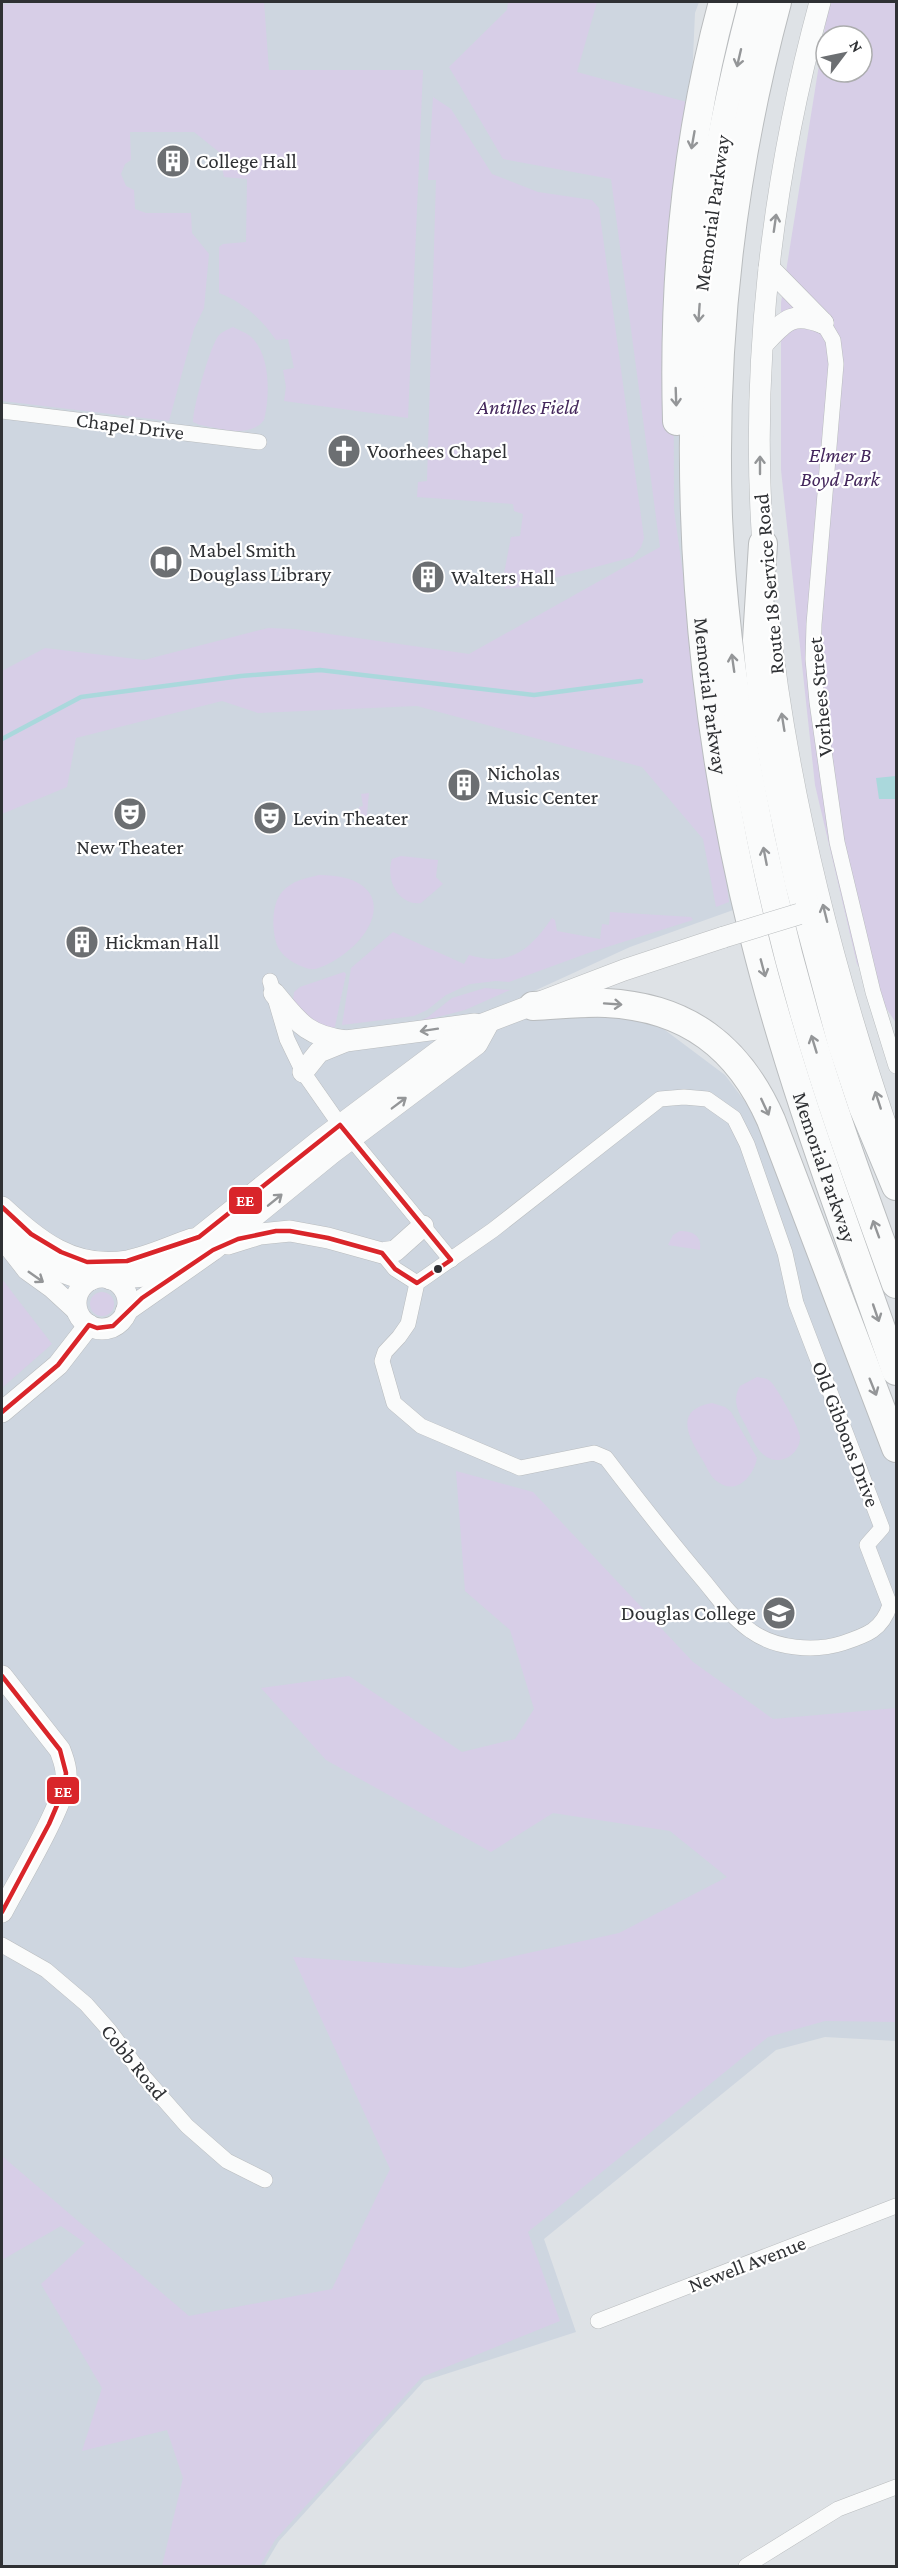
<svg xmlns="http://www.w3.org/2000/svg" width="898" height="2568" font-family="'Crimson Pro',serif">
<style>
.built{fill:#ced6e0}
.green{fill:#d7cee7;fill-rule:evenodd}
.water{fill:#aad8dc}
.lines{fill:none;stroke-linecap:round;stroke-linejoin:round}
.stream{stroke:#aad8dc;stroke-width:4.5}
.minor-casing{stroke:#b9bcbe;stroke-width:16}
.tertiary-casing{stroke:#b9bcbe;stroke-width:21}
.secondary-casing{stroke:#b9bcbe;stroke-width:22}
.motorway-casing{stroke:#b9bcbe;stroke-width:30}
.minor{stroke:#fafbfb;stroke-width:15}
.tertiary{stroke:#fafbfb;stroke-width:20}
.secondary{stroke:#fafbfb;stroke-width:21}
.motorway{stroke:#fafbfb;stroke-width:28}
.secondary-bridge-casing{stroke:#b9bcbe;stroke-width:22;stroke-linecap:butt}
.secondary-bridge{stroke:#fafbfb;stroke-width:21}
.bus-1-casing{stroke:#fff;stroke-width:9}
.bus-1{stroke:#d9252a;stroke-width:4.5}
.oneway{stroke:#949698}
.bus-dot{fill:#2f3134;stroke:#fff;stroke-width:2}
.labels{text-anchor:middle;stroke-width:4.5;stroke-linejoin:round;paint-order:stroke}
.poi-label{font-size:21px;fill:#2f3134;stroke:#fff;text-anchor:start}
.street-label{font-size:21px;fill:#2f3134;stroke:#fff}
.park-label{font-size:21px;font-style:italic;fill:#44275c;stroke:#fff}
.line-badge{stroke:#fff;stroke-width:2}
.badge-label{font-size:16px;text-anchor:middle;font-weight:bold;fill:#fff}
</style>
<rect width="100%" height="100%" fill="#dee2e6"/>
<path class="built" d="M 2,2 L 699,2 L 695,13 L 691,101 L 677,215 L 680,509 L 736,909 L 630,947 L 521,997 L 623,1008 L 665,1030 L 725,1075 L 759,1120 L 788,1185 L 896,1467 L 896,2041 L 825,2037 L 776,2050 L 544,2239 L 576,2332 L 424,2381 L 279,2541 L 264,2566 L 2,2566 Z"/>
<g class="green">
<path d="M 64,2 L 264,2 L 269,70 L 423,70 L 408,418 L 284,401 L 286,387 L 283,370 L 294,368 L 288,339 L 276,340 C 261,318 244,303 219,293 L 219,247 L 223,244 L 246,242 L 247,179 L 224,177 L 219,152 L 194,132 L 130,132 L 131,160 L 125,164 L 121,174 L 126,186 L 134,190 L 135,209 L 146,213 L 191,213 L 192,233 L 209,254 L 204,308 L 194,329 L 169,421 L 2,401 L 2,4 Z"/>
<path d="M 508,2 L 597,2 L 577,72 L 690,103 L 673,214 L 674,510 L 729,902 L 716,907 L 703,839 L 642,767 L 417,706 L 258,713 L 222,701 L 76,738 L 67,787 L 2,814 L 2,671 L 45,648 L 144,660 L 268,628 L 294,629 L 469,654 L 660,547 L 611,179 L 503,159 L 449,67 L 507,10 Z"/>
<path d="M 829,2 L 896,2 L 896,1023 L 857,964 L 815,785 L 781,470 L 781,303 ZM 826,36 L 862,36 L 862,72 L 826,72 Z"/>
<path d="M 433,97 L 451,109 L 492,174 L 538,192 L 592,200 L 599,208 L 644,538 L 641,547 L 633,557 L 521,587 L 505,589 L 503,579 L 511,537 L 520,536 L 523,514 L 514,511 L 513,504 L 417,497 L 418,482 L 427,481 L 436,180 L 428,180 Z"/>
<path d="M 233,327 C 238,330 245,332 250,336 C 271,354 270,396 264,420 C 250,439 219,428 200,425 L 193,422 C 193,407 209,351 217,338 C 220,332 227,330 233,327 Z"/>
<path d="M 369,793 L 366,824 L 362,823 L 359,807 L 363,806 L 361,794 Z"/>
<path d="M 401,856 L 438,860 L 436,877 L 443,884 L 421,903 C 399,906 385,880 392,859 Z"/>
<path d="M 319,875 C 394,875 386,931 332,962 C 326,965 317,970 310,969 C 298,966 282,958 277,945 C 272,930 271,905 282,892 C 291,881 306,878 319,875 Z"/>
<path d="M 610,912 L 691,917 L 693,920 L 591,952 L 509,982 L 496,981 L 470,984 L 446,995 L 427,1010 L 414,1016 L 342,1025 L 351,968 L 393,932 L 464,964 L 469,955 C 510,967 529,951 552,918 L 555,920 L 557,931 L 600,939 L 602,924 L 609,925 Z"/>
<path d="M 344,972 L 346,974 L 334,1031 L 312,1023 L 293,1000 L 294,992 L 300,987 Z"/>
<path d="M 485,988 L 510,990 L 465,1010 L 418,1022 L 428,1017 L 452,998 Z"/>
<path d="M 680,1231 C 692,1231 702,1235 700,1250 L 668,1245 L 673,1235 Z"/>
<path d="M 2,1279 L 52,1344 L 2,1388 Z"/>
<circle cx="102" cy="1304" r="12"/>
<path d="M 757,1377 C 762,1378 766,1378 770,1381 C 777,1387 800,1429 800,1437 C 800,1456 778,1467 764,1455 C 756,1449 751,1436 747,1428 C 739,1413 731,1402 740,1386 Z"/>
<path d="M 712,1403 L 725,1407 L 731,1412 L 757,1458 C 754,1475 737,1496 718,1482 C 710,1477 707,1467 702,1459 C 689,1437 673,1410 712,1403 Z"/>
<path d="M 456,1471 L 533,1492 L 693,1662 L 773,1719 L 896,1708 L 896,2022 L 825,2021 L 768,2037 L 528,2232 L 560,2321 L 422,2377 L 275,2540 L 260,2566 L 162,2566 L 183,2478 L 167,2430 L 82,2451 L 102,2388 L 41,2284 L 85,2243 L 61,2226 L 2,2260 L 2,2156 L 189,2316 L 332,2289 L 390,2169 L 293,1957 L 461,1968 L 619,1933 L 727,1877 L 670,1831 L 553,1813 L 491,1852 L 326,1760 L 261,1688 L 349,1676 L 462,1752 L 515,1739 L 534,1709 L 510,1630 L 465,1591 Z"/>
</g>
<path class="water" d="M 896,776 L 896,799 L 879,799 L 876,778 Z"/>
<g class="lines">
<path class="stream" d="M 2,739 L 81,697 L 241,676 L 320,670 L 534,695 L 641,681"/>
<g class="minor-casing">
<g id="minor">
<path d="M 823,323 L 833,340 L 836,364 L 814,624 L 813,659 L 817,702 L 837,842 L 873,992 L 896,1066"/>
<path d="M 2,411 L 259,442"/>
<path d="M 270,981 L 287,1039 L 303,1072 L 340,1125 L 451,1260"/>
<path d="M 684,1097 L 707,1099 L 734,1118 L 747,1144 L 785,1253 L 796,1303 L 882,1528 L 867,1545 L 890,1605 C 882,1630 867,1635 843,1643 C 815,1652 776,1649 751,1631 C 732,1618 718,1598 704,1581 C 670,1541 638,1500 606,1458 L 594,1453 L 520,1468 L 421,1426 L 394,1403 L 382,1361 L 385,1352 L 399,1337 L 408,1324 L 417,1283 L 493,1230 L 660,1099 Z"/>
<path d="M 382,1253 L 395,1269 L 417,1283"/>
<path d="M 2,1945 L 46,1970 L 86,2004 L 109,2030 L 144,2077 L 187,2126 L 227,2161 L 265,2180"/>
<path d="M 598,2321 L 896,2206"/>
<path d="M 746,2566 L 838,2509 L 896,2487"/>
</g>
</g>
<g class="tertiary-casing">
<g id="tertiary">
<path d="M 8,1218 C 27,1251 52,1276 91,1280"/>
<path d="M 2,1238 L 27,1270 L 52,1288 L 76,1310"/>
</g>
</g>
<g class="secondary-casing">
<g id="secondary">
<path d="M 769,268 L 823,323"/>
<path d="M 763,344 C 784,322 791,310 823,323"/>
<path d="M 764,559 C 749,372 771,182 820,2"/>
<path d="M 768,611 C 787,795 835,978 895,1152"/>
<path d="M 274,993 C 298,1022 306,1036 346,1041"/>
<path d="M 303,1072 L 319,1052 L 346,1041 L 475,1024"/>
<path d="M 2,1207 C 39,1241 73,1270 127,1261 C 149,1257 171,1246 192,1239"/>
<path d="M 228,1244 L 260,1234 L 290,1231 L 328,1238 L 382,1253 L 395,1251 L 423,1226"/>
<circle cx="102" cy="1303" r="26"/>
<path d="M 110,1279 L 145,1276 L 176,1259 L 199,1237 L 319,1141 L 467,1030 L 624,970 L 724,937"/>
<path d="M 126,1311 L 213,1250 L 332,1153 L 477,1044 L 488,1024"/>
<path d="M 2,1412 L 58,1365 L 89,1325"/>
<path d="M 2,1676 L 60,1750 C 63,1759 67,1767 66,1777 C 65,1804 16,1885 2,1912"/>
</g>
</g>
<g class="motorway-casing">
<g id="motorway">
<path id="s1" d="M 753,2 C 733,79 716,157 706,236 C 679,469 698,709 754,936 C 791,1085 846,1227 896,1371"/>
<path d="M 777,2 C 732,169 712,343 718,517 C 725,680 760,859 805,1016 C 831,1107 864,1195 896,1284"/>
<path d="M 677,421 C 673,279 686,139 723,2"/>
<path d="M 763,544 L 757,640 L 763,701 L 777,779 L 799,883 L 842,1044 L 863,1107 L 896,1186"/>
<path d="M 533,1006 C 557,1005 582,1002 606,1003 C 687,1007 739,1047 771,1120 L 896,1448"/>
</g>
</g>
<use href="#minor" class="minor"/>
<use href="#tertiary" class="tertiary"/>
<use href="#secondary" class="secondary"/>
<use href="#motorway" class="motorway"/>
<g class="secondary-bridge-casing">
<path id="secondary-bridge" d="M 724,937 L 799,914"/>
</g>
<use href="#secondary-bridge" class="secondary-bridge"/>
<g class="bus-1-casing">
<g id="bus-1">
<path d="M 2,1207 L 31,1234 L 61,1252 L 87,1262 L 127,1261 L 199,1237 L 340,1125 L 451,1260 L 417,1283 L 395,1269 L 382,1253 L 328,1238 L 290,1231 L 276,1231 L 238,1239 L 213,1250 L 142,1298 L 113,1326 L 97,1328 L 89,1325 L 58,1365 L 2,1412"/>
<path d="M 2,1676 L 60,1750 L 66,1773 L 64,1789 L 49,1824 L 2,1912"/>
</g>
</g>
<use href="#bus-1" class="bus-1"/>
</g>
<defs><path id="oneway-shaft" d="M-6 0H5M1.5-3L5.5 0L1.5 3" fill="none" stroke-width="1.6" stroke-linecap="round" stroke-linejoin="round" transform="scale(1.5)"/></defs>
<g class="oneway">
<use href="#oneway-shaft" transform="translate(739 58) rotate(103)"/>
<use href="#oneway-shaft" transform="translate(693 140) rotate(100)"/>
<use href="#oneway-shaft" transform="translate(775 223) rotate(-82)"/>
<use href="#oneway-shaft" transform="translate(699 313) rotate(94)"/>
<use href="#oneway-shaft" transform="translate(676 397) rotate(88)"/>
<use href="#oneway-shaft" transform="translate(760 465) rotate(-90)"/>
<use href="#oneway-shaft" transform="translate(733 663) rotate(-98)"/>
<use href="#oneway-shaft" transform="translate(783 722) rotate(-99)"/>
<use href="#oneway-shaft" transform="translate(765 856) rotate(-101)"/>
<use href="#oneway-shaft" transform="translate(825 913) rotate(-104)"/>
<use href="#oneway-shaft" transform="translate(763 968) rotate(75)"/>
<use href="#oneway-shaft" transform="translate(613 1004) rotate(4)"/>
<use href="#oneway-shaft" transform="translate(429 1030) rotate(171)"/>
<use href="#oneway-shaft" transform="translate(814 1044) rotate(-107)"/>
<use href="#oneway-shaft" transform="translate(878 1100) rotate(-108)"/>
<use href="#oneway-shaft" transform="translate(399 1103) rotate(-37)"/>
<use href="#oneway-shaft" transform="translate(765 1107) rotate(65)"/>
<use href="#oneway-shaft" transform="translate(275 1200) rotate(-39)"/>
<use href="#oneway-shaft" transform="translate(876 1229) rotate(-110)"/>
<use href="#oneway-shaft" transform="translate(36 1277) rotate(35)"/>
<use href="#oneway-shaft" transform="translate(876 1313) rotate(71)"/>
<use href="#oneway-shaft" transform="translate(873 1387) rotate(68)"/>
</g>
<defs>
<g id="building-disc" transform="scale(1.725)"><circle r="9.5" fill="#6c6f72" stroke="#fff"/><path d="M-4-6H4V6H1V3H-1V6H-4ZM-2.5-4.3h1.7v1.8h-1.7ZM.8-4.3h1.7v1.8H.8ZM-2.5-1h1.7V.8h-1.7ZM.8-1h1.7V.8H.8Z" fill="#fff"/></g>
<g id="church-disc" transform="scale(1.725)"><circle r="9.5" fill="#6c6f72" stroke="#fff"/><path d="M-1.2-6h2.4v3.5h3.3v2.4h-3.3V6h-2.4V-.1h-3.3v-2.4h3.3Z" fill="#fff"/></g>
<g id="library-disc" transform="scale(1.725)"><circle r="9.5" fill="#6c6f72" stroke="#fff"/><path d="M-6-4Q-3-5.5-.7-3.5V5Q-3 3-6 4ZM6-4Q3-5.5 .7-3.5V5Q3 3 6 4Z" fill="#fff"/></g>
<g id="theatre-disc" transform="scale(1.725)"><circle r="9.5" fill="#6c6f72" stroke="#fff"/><path d="M-5-5.5Q0-4 5-5.5V0Q5 5 0 6Q-5 5-5 0ZM-3.3-2.5H-1v1.5H-3.3ZM1-2.5H3.3v1.5H1ZM-2.8 1Q0 5.5 2.8 1Z" fill="#fff"/></g>
<g id="school-disc" transform="scale(1.725)"><circle r="9.5" fill="#6c6f72" stroke="#fff"/><path d="M0-5L7-2L0 1L-7-2ZM-4 1L0 2.5L4 1V4Q0 6-4 4Z" fill="#fff"/></g>
</defs>
<g fill-rule="evenodd">
<use href="#building-disc" x="173" y="161"/>
<use href="#church-disc" x="344" y="451"/>
<use href="#library-disc" x="166" y="562"/>
<use href="#building-disc" x="428" y="577"/>
<use href="#building-disc" x="464" y="785"/>
<use href="#theatre-disc" x="130" y="814"/>
<use href="#theatre-disc" x="270" y="818"/>
<use href="#building-disc" x="82" y="942"/>
<use href="#school-disc" x="779" y="1613"/>
</g>
<circle class="bus-dot" cx="438" cy="1269" r="5"/>
<g class="labels">
<g class="poi-label">
<text x="196" y="168">College Hall</text>
<text x="367" y="458">Voorhees Chapel</text>
<text x="189" y="557">Mabel Smith<tspan x="189" dy="24">Douglass Library</tspan></text>
<text x="451" y="584">Walters Hall</text>
<text x="487" y="780">Nicholas<tspan x="487" dy="24">Music Center</tspan></text>
<text x="293" y="825">Levin Theater</text>
<text x="130" y="854" text-anchor="middle">New Theater</text>
<text x="105" y="949">Hickman Hall</text>
<text x="756" y="1620" text-anchor="end">Douglas College</text>
</g>
<g class="street-label">
<text transform="translate(712 213) rotate(-82)" y="7">Memorial Parkway</text>
<text transform="translate(130 426) rotate(7)" y="7">Chapel Drive</text>
<text transform="translate(769 584) rotate(-95)" y="7">Route 18 Service Road</text>
<text dy="7" stroke="none"><textPath href="#s1" startOffset="700">Memorial Parkway</textPath></text>
<text transform="translate(820 697) rotate(-95)" y="7">Vorhees Street</text>
<text dy="7" stroke="none"><textPath href="#s1" startOffset="1186">Memorial Parkway</textPath></text>
<text transform="translate(846 1434) rotate(69)" y="7">Old Gibbons Drive</text>
<text transform="translate(134 2062) rotate(51)" y="7">Cobb Road</text>
<text transform="translate(747 2264) rotate(-21)" y="7">Newell Avenue</text>
</g>
<g class="park-label">
<text x="528" y="414">Antilles Field</text>
<text x="840" y="462">Elmer B<tspan x="840" dy="24">Boyd Park</tspan></text>
</g>
</g>
<g class="line-badge">
<rect x="228" y="1186" width="35" height="29" rx="6" fill="#d9252a"/>
<rect x="46" y="1776" width="34" height="29" rx="6" fill="#d9252a"/>
</g>
<g class="badge-label">
<text x="245" y="1206">EE</text>
<text x="63" y="1797">EE</text>
</g>
<rect width="898" height="2568" fill="none" stroke="#2f3134" stroke-width="6"/>
<g transform="translate(844 54) rotate(58)"><circle r="28" fill="#ffffff" stroke="#acadae" stroke-width="1.5"/>
<path d="M0-4.5L10 22L0 15L-10 22Z" fill="#6c6f72"/>
<text y="-9" font-size="16" font-weight="bold" text-anchor="middle" fill="#2f3134">N</text>
</g>
</svg>
